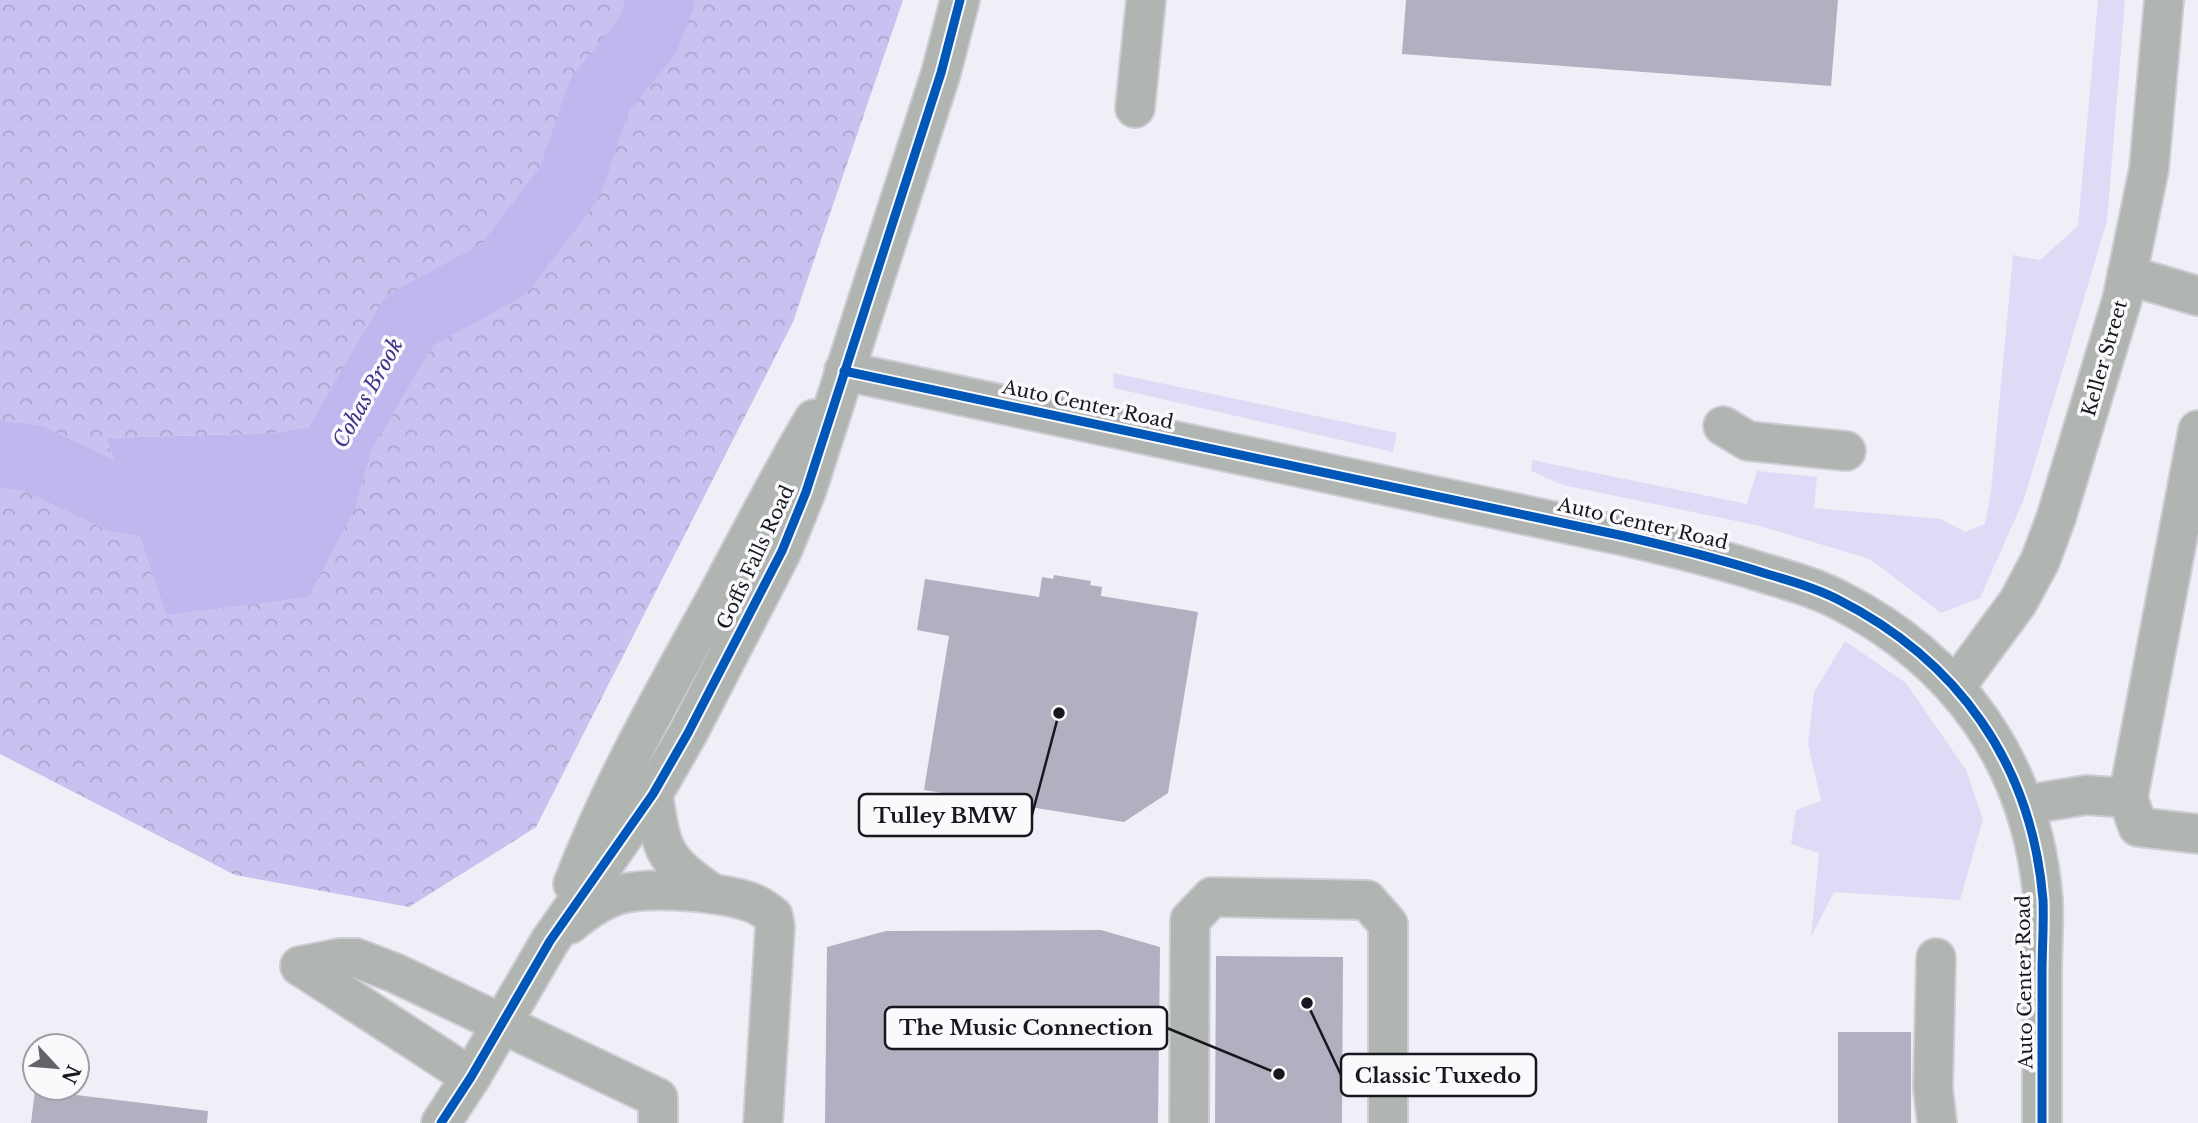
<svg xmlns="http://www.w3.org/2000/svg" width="2198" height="1123" font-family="'Libre Baskerville',serif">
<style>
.green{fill:#dddbf6}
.forest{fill:url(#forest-crowns);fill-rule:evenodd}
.water{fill:#beb8ee}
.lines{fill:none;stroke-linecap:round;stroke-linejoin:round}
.river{stroke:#beb8ee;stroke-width:66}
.building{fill:#b2afc1}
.minor-casing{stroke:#cecdd4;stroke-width:42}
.minor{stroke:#b1b5b2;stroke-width:38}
.cycleway-casing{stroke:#fafafd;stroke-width:13}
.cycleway{stroke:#0057b8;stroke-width:9}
.labels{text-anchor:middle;stroke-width:7;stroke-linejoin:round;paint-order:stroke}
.street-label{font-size:19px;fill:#17171d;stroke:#fafafd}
.water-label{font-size:21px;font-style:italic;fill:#47348a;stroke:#fafafd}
.leader{fill:none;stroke:#17171d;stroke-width:2.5}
.callout-dot{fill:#17171d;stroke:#fafafd;stroke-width:2.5}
.callout{fill:#fafafd;stroke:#17171d;stroke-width:2.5}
.callout-label{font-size:21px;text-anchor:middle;font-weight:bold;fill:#17171d}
</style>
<defs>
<pattern id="forest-crowns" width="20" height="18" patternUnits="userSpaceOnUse" patternTransform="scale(1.75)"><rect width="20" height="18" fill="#c7c2f0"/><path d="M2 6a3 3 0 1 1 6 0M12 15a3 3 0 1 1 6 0" fill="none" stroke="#aaa6cd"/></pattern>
</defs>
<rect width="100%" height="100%" fill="#f0eff8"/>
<g class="green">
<path d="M 2098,0 L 2125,0 L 2107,221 L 2024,499 L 1980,598 L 1941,613 L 1870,559 L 1760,526 L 1563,485 L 1531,471 L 1532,460 L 1747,504 L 1757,471 L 1817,477 L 1814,508 L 1941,519 L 1965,532 L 1985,524 L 1991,491 L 2013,255 L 2040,260 L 2078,226 Z"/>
<path d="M 1113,373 L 1397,433 L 1393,452 L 1114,388 Z"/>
<path d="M 1845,641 L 1906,683 L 1966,770 L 1983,819 L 1960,900 L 1834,892 L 1811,937 L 1819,853 L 1791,844 L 1796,810 L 1821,801 L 1808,744 L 1814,692 Z"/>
</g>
<path class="forest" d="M 0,0 L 903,0 L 793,322 L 536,827 L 409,907 L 235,875 L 0,754 ZM 380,414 L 356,507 L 166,615 L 106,438 L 272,433 Z"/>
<path class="water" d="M 381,414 L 356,507 L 308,597 L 166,615 L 106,438 L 272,433 Z"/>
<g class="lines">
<g class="river">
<path d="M 0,454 L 33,458 L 118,499 L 176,508 L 211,527"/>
<path d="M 312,501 L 342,435 L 409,321 L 504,269 L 570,182 L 600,94 L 647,37 L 661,0"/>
</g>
</g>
<g class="building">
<path d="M 1406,0 L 1838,0 L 1831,86 L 1402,54 Z"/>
<path d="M 1054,575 L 1091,581 L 1090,585 L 1102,587 L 1101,596 L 1198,612 L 1168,793 L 1124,822 L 924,790 L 949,636 L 917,630 L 925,579 L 1039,597 L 1042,577 L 1053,579 Z"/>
<path d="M 1101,930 L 1160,947 L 1158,1123 L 825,1123 L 827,947 L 886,931 Z"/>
<path d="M 1216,956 L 1343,957 L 1342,1123 L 1215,1123 Z"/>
<rect x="1838" y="1032" width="73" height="91"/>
<path d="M 35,1090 L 208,1111 L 207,1123 L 31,1123 Z"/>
</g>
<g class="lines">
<g class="minor-casing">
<g id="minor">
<path d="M 1135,108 L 1146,0"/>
<path d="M 2127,275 L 2198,296"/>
<path d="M 844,371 L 1624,536 C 1672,547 1720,559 1767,574 C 1791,581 1815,588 1837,599 C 1958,660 2032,764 2043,900 C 2044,924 2042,950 2042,974 C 2042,1024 2042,1073 2042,1123"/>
<path d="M 1723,426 L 1748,441 L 1846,451"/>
<path d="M 1956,686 L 2018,602 L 2040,561 L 2056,518 L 2122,300 L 2149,169 L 2164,0"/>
<path d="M 653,794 C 662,853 663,859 713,894"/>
<path d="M 2128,798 L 2198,430"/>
<path d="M 2024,805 L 2086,795 L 2128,798 L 2138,827 L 2198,834"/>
<path d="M 573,884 C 611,785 663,695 714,602 C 747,541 778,479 814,419"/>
<path d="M 570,924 C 584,912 603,899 621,894 C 652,886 727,892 755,904 C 762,907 767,911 773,916 L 775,927 L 763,1123"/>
<path d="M 1936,958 L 1933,1088 L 1937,1123"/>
<path d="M 300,966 L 340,958 L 356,958 L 395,973 L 658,1098 L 658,1123"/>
<path d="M 300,966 L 471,1077"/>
<path d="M 441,1123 L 471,1077 L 550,941 L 653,794 L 688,733 L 782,551 L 806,492 L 941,73 L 960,0"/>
<path d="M 1189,1123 L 1190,920 L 1212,897 L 1367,900 L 1388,924 L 1388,1123"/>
</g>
</g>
<use href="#minor" class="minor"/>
<g class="cycleway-casing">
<g id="cycleway">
<path d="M 844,371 L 1624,536 C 1672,547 1720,559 1767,574 C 1791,581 1815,588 1837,599 C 1958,660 2032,764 2043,900 C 2044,924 2042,950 2042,974 C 2042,1024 2042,1073 2042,1123"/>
<path d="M 441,1123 L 471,1077 L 550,941 L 653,794 L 688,733 L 782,551 L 806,492 L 941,73 L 960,0"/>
</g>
</g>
<use href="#cycleway" class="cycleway"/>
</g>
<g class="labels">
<g class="street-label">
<text transform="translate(2104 358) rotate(-74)" y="7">Keller Street</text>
<text transform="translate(1088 404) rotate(12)" y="7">Auto Center Road</text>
<text transform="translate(1643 523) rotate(13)" y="7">Auto Center Road</text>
<text transform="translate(755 557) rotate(-65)" y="7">Goffs Falls Road</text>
<text transform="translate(2024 982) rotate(-91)" y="7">Auto Center Road</text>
</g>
<g class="water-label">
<text transform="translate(368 393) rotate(-61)" y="7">Cohas Brook</text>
</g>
</g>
<path class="leader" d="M1059 713L1032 815M1279 1074L1167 1028M1307 1003L1341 1075"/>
<g class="callout-dot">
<circle cx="1059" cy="713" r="7"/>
<circle cx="1279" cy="1074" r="7"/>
<circle cx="1307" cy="1003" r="7"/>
</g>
<g class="callout">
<rect x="859" y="794" width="173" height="42" rx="7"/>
<rect x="885" y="1007" width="282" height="42" rx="7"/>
<rect x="1341" y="1054" width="195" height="42" rx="7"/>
</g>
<g class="callout-label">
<text x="945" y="823">Tulley BMW</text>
<text x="1026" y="1035">The Music Connection</text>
<text x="1438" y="1083">Classic Tuxedo</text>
</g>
<g transform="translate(56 1067) rotate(116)"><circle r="33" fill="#fafafd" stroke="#9f9fa3" stroke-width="2"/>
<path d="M0-5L12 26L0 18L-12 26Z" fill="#63636a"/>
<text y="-10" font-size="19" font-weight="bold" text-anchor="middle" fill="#17171d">N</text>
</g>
</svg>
